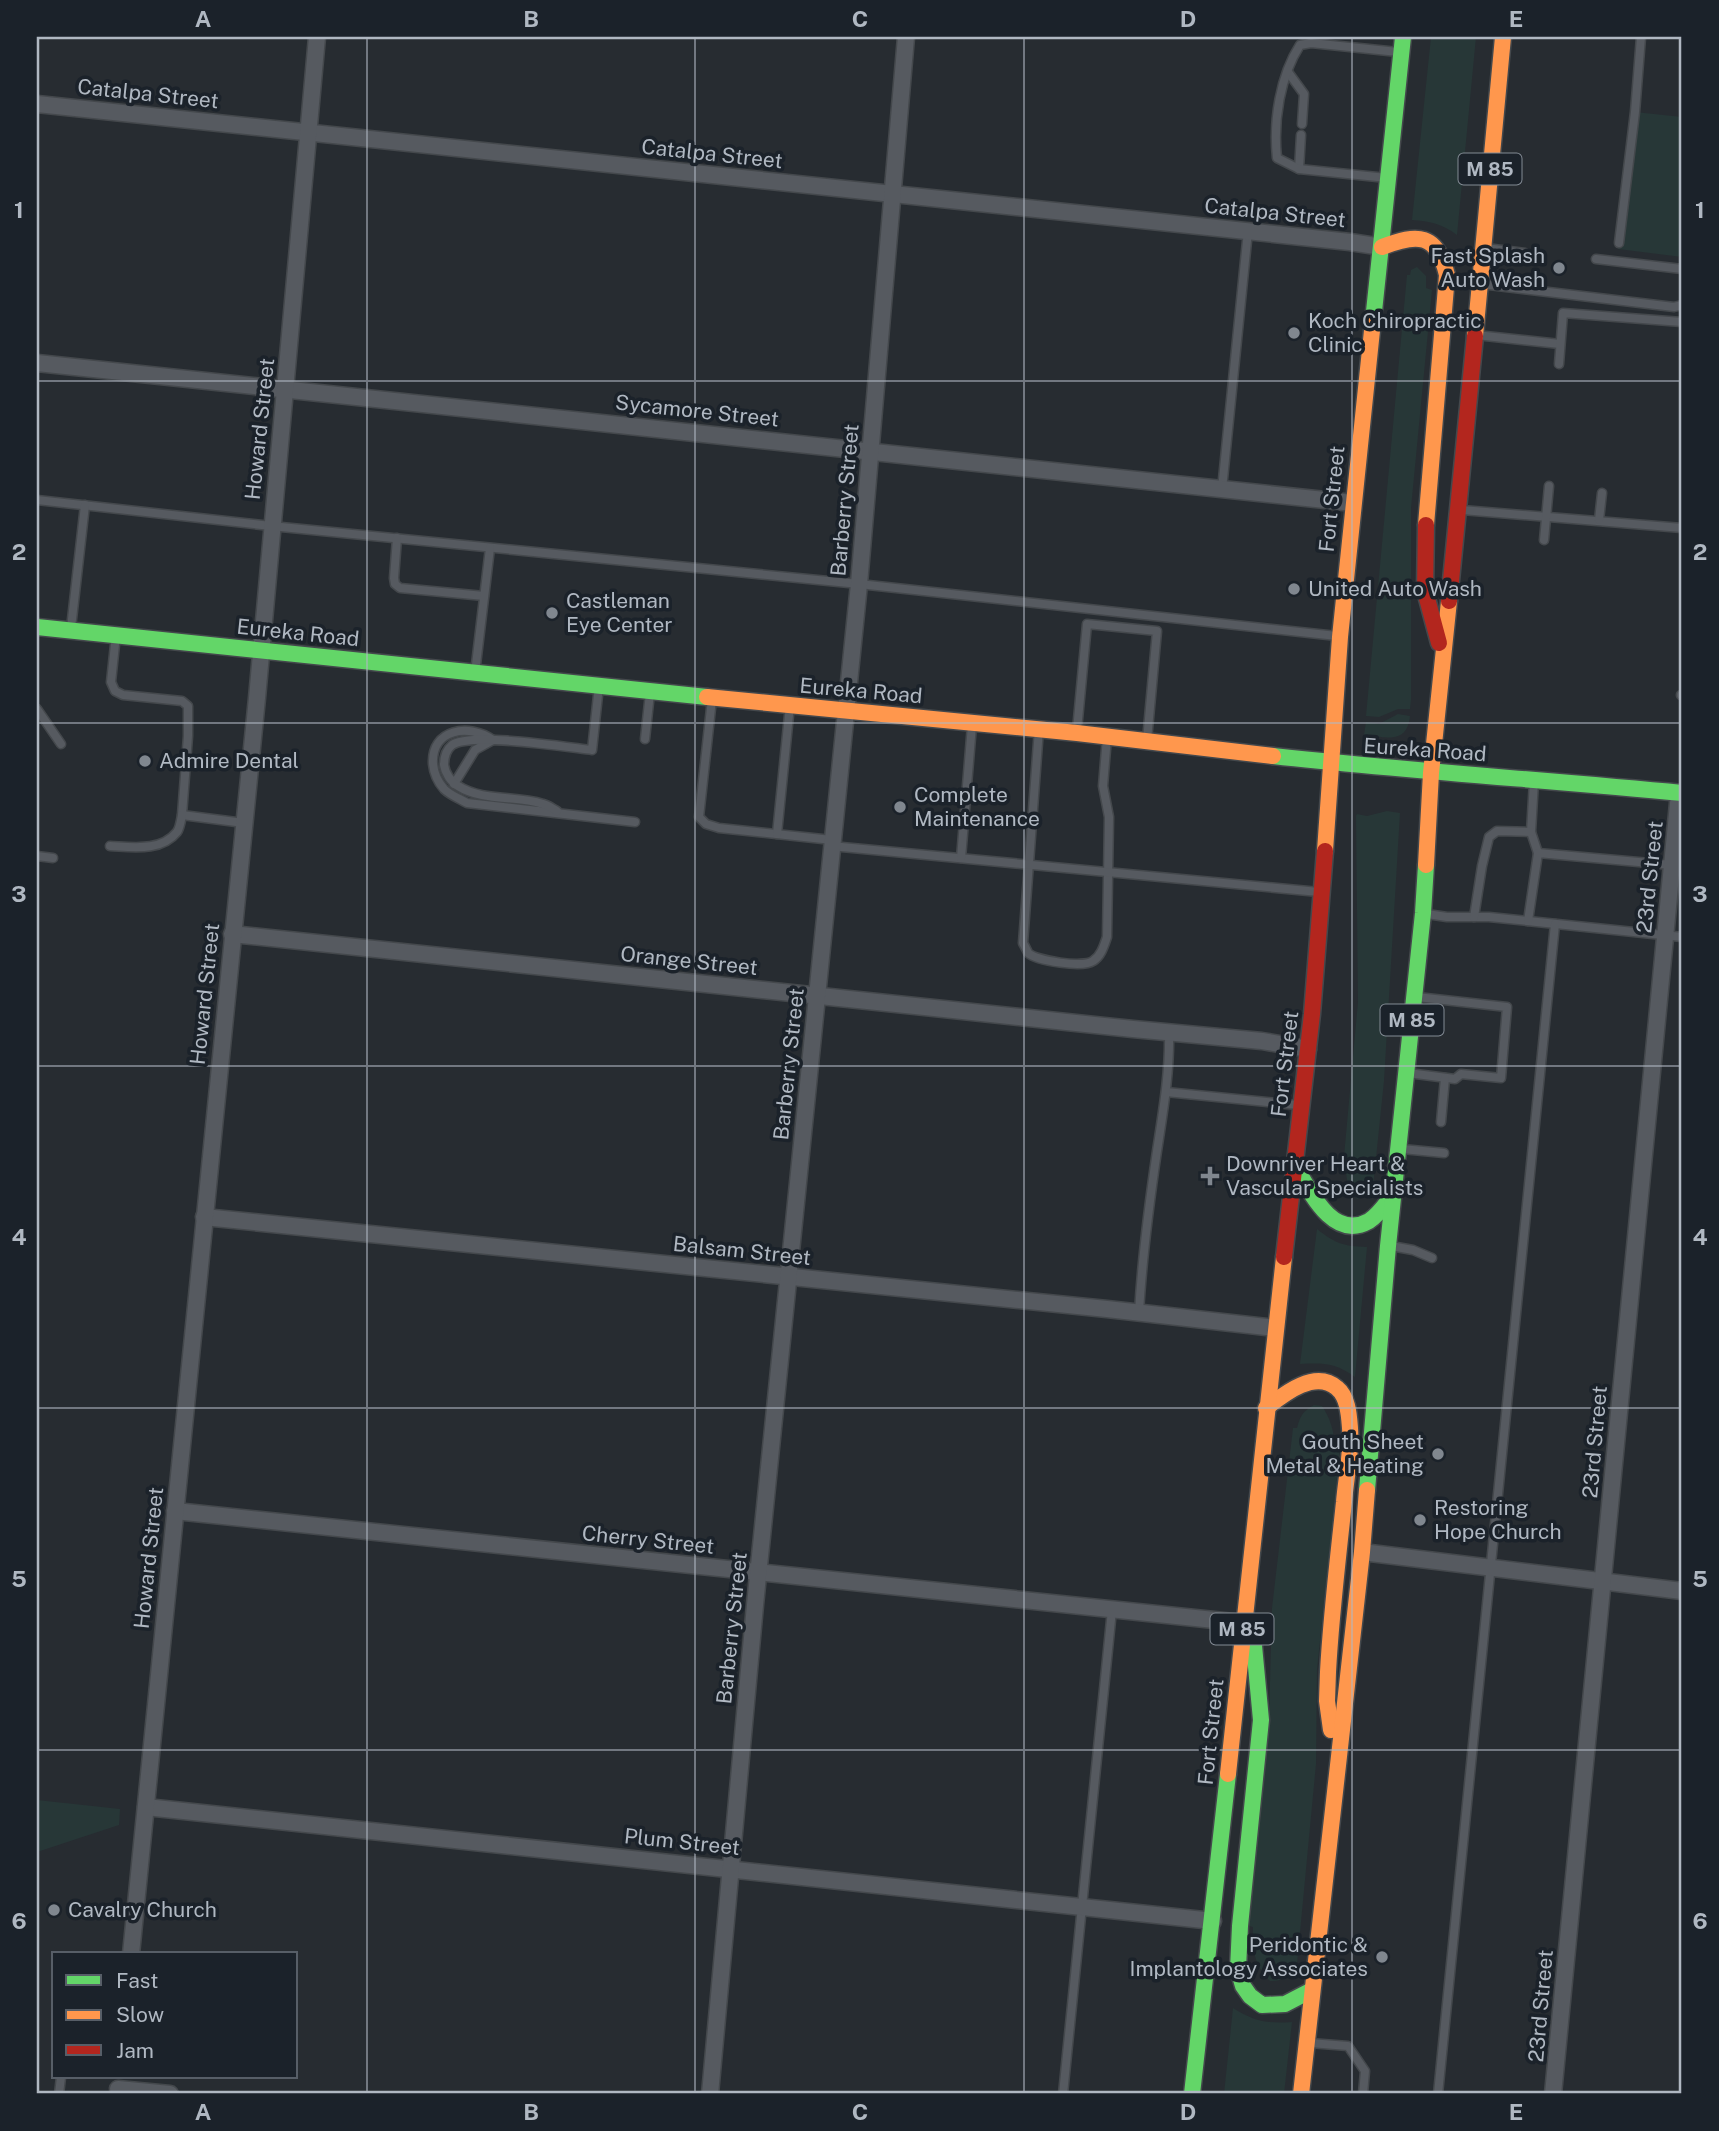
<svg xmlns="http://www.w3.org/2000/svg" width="1719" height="2131" font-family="'Public Sans',sans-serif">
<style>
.green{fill:#273737}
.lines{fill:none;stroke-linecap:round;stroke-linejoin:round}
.lane-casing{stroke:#44484c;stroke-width:11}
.street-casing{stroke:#44484c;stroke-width:19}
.fast-casing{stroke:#44484c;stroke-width:19}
.slow-casing{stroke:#44484c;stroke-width:19}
.jam-casing{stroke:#44484c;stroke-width:19}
.lane{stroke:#565a60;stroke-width:8}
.street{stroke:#565a60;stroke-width:16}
.fast{stroke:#63d668;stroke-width:16}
.slow{stroke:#ff974d;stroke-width:16}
.jam{stroke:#b3261e;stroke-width:16}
.grid{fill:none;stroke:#b0b8c2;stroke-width:2;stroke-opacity:0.55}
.poi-dot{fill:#80878f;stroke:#1b222a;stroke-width:2.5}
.labels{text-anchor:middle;stroke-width:7;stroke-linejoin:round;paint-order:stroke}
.shield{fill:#1b222a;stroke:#838b94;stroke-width:2}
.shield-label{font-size:19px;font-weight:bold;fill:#b0b8c2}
.street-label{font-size:21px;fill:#b0b8c2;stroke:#1b222a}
.poi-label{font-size:21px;fill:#b0b8c2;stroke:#1b222a;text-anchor:start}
.neatline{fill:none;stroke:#b0b8c2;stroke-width:2.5}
.grid-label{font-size:23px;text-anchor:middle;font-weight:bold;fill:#b0b8c2}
</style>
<rect width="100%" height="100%" fill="#272c31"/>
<g class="green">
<path d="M 1431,37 L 1476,37 L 1457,235 C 1443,224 1429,221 1412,220 Z"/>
<path d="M 1635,112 L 1682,117 L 1682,257 L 1618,249 Z"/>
<path d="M 1417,267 L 1426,276 L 1426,288 L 1432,290 L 1411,508 L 1411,700 L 1410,709 L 1398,709 L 1379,717 L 1366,716 L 1407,275 L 1410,275 L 1411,270 Z"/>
<path d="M 1398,714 L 1410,716 C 1407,745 1386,737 1364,735 L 1366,722 L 1379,724 Z"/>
<path d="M 1387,811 L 1400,813 L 1384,1081 L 1373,1187 L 1370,1186 C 1368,1194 1365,1197 1357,1199 C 1349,1189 1346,1181 1346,1168 L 1343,1167 L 1358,1002 L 1356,816 L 1357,814 L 1367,816 Z"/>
<path d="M 1317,1229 C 1336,1244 1343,1246 1367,1247 L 1355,1377 C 1336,1363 1323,1363 1300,1364 Z"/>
<path d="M 1314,1405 L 1322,1406 C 1330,1418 1335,1432 1334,1447 L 1340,1449 L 1317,1670 L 1316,1764 L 1297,1964 L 1293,1964 C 1288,1976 1283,1982 1270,1981 C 1254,1966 1252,1949 1253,1927 L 1249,1926 L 1269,1720 L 1272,1608 L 1293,1428 L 1297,1428 C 1300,1416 1303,1411 1314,1405 Z"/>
<path d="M 37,1800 L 120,1809 L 119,1825 L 37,1852 Z"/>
<path d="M 1233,2008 C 1254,2021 1267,2024 1292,2022 L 1284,2094 L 1224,2094 Z"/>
</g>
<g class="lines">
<g class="lane-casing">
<g id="lane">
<path d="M 1288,72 L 1304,94 L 1302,124"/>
<path d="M 1299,169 L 1301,135"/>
<path d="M 1387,178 L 1299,169 L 1277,158 C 1273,121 1280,76 1300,45 L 1311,43 L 1398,52"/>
<path d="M 1619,243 L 1635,112 L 1641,37"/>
<path d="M 1486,248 L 1525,253"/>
<path d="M 1596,259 L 1682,269"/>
<path d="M 1481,284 L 1674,307 L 1682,305"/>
<path d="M 1476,335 L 1560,344"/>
<path d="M 1559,364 L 1563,313 L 1682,322"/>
<path d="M 1222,489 L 1248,231"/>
<path d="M 37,500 L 271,526 L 859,584 L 1337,636"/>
<path d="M 1462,510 L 1682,528"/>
<path d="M 1599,520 L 1602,493"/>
<path d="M 397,538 L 394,578 L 395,584 L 400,588 L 484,596"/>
<path d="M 1544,540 L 1549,486"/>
<path d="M 71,628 L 85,505"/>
<path d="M 116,635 L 111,682 L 115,691 L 123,695 L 182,701 L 188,706 L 188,736 L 182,815 L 244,823"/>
<path d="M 475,673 L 490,548"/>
<path d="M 1681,695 L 1682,695"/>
<path d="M 712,699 L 699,817 L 706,824 L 719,828 L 832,840"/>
<path d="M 37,709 L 61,744"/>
<path d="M 1039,729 L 1023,943 C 1023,943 1028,952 1028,953 C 1037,961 1083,968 1093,961 C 1101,956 1104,946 1107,937 L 1109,817 L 1103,786 L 1107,737"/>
<path d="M 1077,730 L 1087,624 L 1157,631 L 1147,740"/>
<path d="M 645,739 L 650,693"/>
<path d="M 1534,781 L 1531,832 L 1538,853"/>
<path d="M 454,784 L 475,750 L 493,740 C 469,723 431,729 433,764 C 434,774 437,781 444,789 C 450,795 460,799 467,803 L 635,822"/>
<path d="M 557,811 C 553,809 548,805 543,804 C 515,795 484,802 458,786 C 451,782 445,773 444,765 C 444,757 446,750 452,745 C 471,732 566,747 592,750 L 599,686"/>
<path d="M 777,834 L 790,705"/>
<path d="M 110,846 C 132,847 161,852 177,832 C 180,828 181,820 182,815"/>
<path d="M 831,846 L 1319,892"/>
<path d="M 37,856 L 53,858"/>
<path d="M 961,858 L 972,725"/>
<path d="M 1427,914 L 1447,917 L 1489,917 L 1682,937"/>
<path d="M 1474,917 L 1482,866 L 1489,837 L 1497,831 L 1531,832"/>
<path d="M 1528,921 L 1538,853 L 1672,865"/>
<path d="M 1408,1073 L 1455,1079 L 1461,1074 L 1501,1078 L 1507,1007 L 1417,997"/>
<path d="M 1166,1092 L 1298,1105"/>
<path d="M 1441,1122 L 1445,1078"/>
<path d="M 1402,1149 L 1444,1153"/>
<path d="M 1391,1246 L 1413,1250 L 1432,1258"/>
<path d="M 1139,1313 C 1142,1258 1149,1205 1157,1151 C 1163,1112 1170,1072 1169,1032"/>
<path d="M 1310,2043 L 1348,2046 L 1365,2071 L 1363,2094"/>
<path d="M 59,2094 L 61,2077"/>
<path d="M 1063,2094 L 1112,1610"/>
<path d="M 1438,2094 L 1555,924"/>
</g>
</g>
<g class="street-casing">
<g id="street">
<path d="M 37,104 L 1350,242 L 1382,247"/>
<path d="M 37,363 L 1353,503"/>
<path d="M 232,934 L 1133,1029 L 1262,1041 L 1308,1049"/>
<path d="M 204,1217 L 1107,1309 L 1275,1328"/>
<path d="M 175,1511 L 1243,1623"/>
<path d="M 1362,1552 L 1682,1591"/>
<path d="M 146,1807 L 1213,1921"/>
<path d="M 131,1954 L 257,698 L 317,37"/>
<path d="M 118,2089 L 170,2094"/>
<path d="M 710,2094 L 755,1605 L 859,584 L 906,37"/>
<path d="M 1553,2094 L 1679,793"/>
</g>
</g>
<g class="fast-casing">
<g id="fast">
<path d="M 1373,321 L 1403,37"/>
<path d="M 37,627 L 707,697"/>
<path d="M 1273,756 C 1409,771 1546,780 1682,793"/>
<path d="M 1294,1164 C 1309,1189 1332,1242 1369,1221 C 1380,1214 1387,1202 1395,1192"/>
<path d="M 1367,1490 L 1388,1246 L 1423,913 L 1426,865"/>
<path d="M 1253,1635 L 1261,1720 L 1240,1926 L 1238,1969 L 1243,1986 L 1250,1996 L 1262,2005 L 1285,2004 L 1312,1990"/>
<path d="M 1192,2094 L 1228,1774"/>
</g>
</g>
<g class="slow-casing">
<g id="slow">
<path d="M 1382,247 C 1418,233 1437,233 1447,275 L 1426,525"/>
<path d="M 1475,336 L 1503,37"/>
<path d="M 707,697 L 1077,733 L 1273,756"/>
<path d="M 1325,851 L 1340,637 L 1373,321"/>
<path d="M 1426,865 L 1431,773 L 1449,601"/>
<path d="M 1266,1408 C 1284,1394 1315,1369 1337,1388 C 1348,1397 1349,1415 1350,1428 C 1352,1453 1346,1477 1344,1502 C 1338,1559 1331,1615 1328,1672 L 1327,1701 L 1331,1730"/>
<path d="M 1228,1774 L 1284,1257"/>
<path d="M 1301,2094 L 1362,1552 L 1367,1490"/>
</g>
</g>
<g class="jam-casing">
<g id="jam">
<path d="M 1426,525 L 1425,591 L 1439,643"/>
<path d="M 1449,601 L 1475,336"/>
<path d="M 1284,1257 L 1312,1014 L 1325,851"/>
</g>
</g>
<use href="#lane" class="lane"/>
<use href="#street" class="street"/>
<use href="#fast" class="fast"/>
<use href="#slow" class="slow"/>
<use href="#jam" class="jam"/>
</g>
<path class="grid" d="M 367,37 L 367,2094M 695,37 L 695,2094M 1024,37 L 1024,2094M 1352,37 L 1352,2094M 37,381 L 1682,381M 37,723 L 1682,723M 37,1066 L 1682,1066M 37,1408 L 1682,1408M 37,1750 L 1682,1750"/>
<g class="poi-dot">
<circle cx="1559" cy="268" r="7"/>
<circle cx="1294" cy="333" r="7"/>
<circle cx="1294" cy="589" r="7"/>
<circle cx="552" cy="613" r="7"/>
<circle cx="145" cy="761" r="7"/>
<circle cx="900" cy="807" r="7"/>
<path d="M1206.5 1165.5h7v7h7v7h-7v7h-7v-7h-7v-7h7z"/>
<circle cx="1438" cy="1454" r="7"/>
<circle cx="1420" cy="1520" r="7"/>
<circle cx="54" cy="1910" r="7"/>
<circle cx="1382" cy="1957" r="7"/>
</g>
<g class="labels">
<g class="shield">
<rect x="1458.5" y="153.5" width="63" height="31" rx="5"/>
<rect x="1380.5" y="1004.5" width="63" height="31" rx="5"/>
<rect x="1210.5" y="1613.5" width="63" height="31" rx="5"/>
</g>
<g class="shield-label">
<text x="1490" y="176">M 85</text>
<text x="1412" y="1027">M 85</text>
<text x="1242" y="1636">M 85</text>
</g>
<g class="street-label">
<text transform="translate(148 94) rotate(6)" y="7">Catalpa Street</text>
<text transform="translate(712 154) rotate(6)" y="7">Catalpa Street</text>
<text transform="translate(1275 213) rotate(6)" y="7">Catalpa Street</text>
<text transform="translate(697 411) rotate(6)" y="7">Sycamore Street</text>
<text transform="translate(260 429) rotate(-84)" y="7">Howard Street</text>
<text transform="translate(1332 499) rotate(-84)" y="7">Fort Street</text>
<text transform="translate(845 500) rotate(-85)" y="7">Barberry Street</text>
<text transform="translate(298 633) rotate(6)" y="7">Eureka Road</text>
<text transform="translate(861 691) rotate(5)" y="7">Eureka Road</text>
<text transform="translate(1425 750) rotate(4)" y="7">Eureka Road</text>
<text transform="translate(1650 877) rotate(-84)" y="7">23rd Street</text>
<text transform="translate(689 961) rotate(6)" y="7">Orange Street</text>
<text transform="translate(205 994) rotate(-84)" y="7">Howard Street</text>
<text transform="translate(789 1064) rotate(-84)" y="7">Barberry Street</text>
<text transform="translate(1285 1064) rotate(-83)" y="7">Fort Street</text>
<text transform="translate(742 1251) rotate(6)" y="7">Balsam Street</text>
<text transform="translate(1595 1442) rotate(-85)" y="7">23rd Street</text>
<text transform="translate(648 1540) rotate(6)" y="7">Cherry Street</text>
<text transform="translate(149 1558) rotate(-84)" y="7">Howard Street</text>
<text transform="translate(732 1628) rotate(-84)" y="7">Barberry Street</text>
<text transform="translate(1211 1732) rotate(-84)" y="7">Fort Street</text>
<text transform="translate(682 1842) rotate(6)" y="7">Plum Street</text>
<text transform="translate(1541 2006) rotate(-85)" y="7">23rd Street</text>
</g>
<g class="poi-label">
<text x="1545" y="263" text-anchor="end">Fast Splash<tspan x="1545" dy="24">Auto Wash</tspan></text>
<text x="1308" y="328">Koch Chiropractic<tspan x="1308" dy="24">Clinic</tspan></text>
<text x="1308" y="596">United Auto Wash</text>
<text x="566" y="608">Castleman<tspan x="566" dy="24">Eye Center</tspan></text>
<text x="159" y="768">Admire Dental</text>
<text x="914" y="802">Complete<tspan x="914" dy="24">Maintenance</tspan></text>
<text x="1226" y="1171">Downriver Heart &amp;<tspan x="1226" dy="24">Vascular Specialists</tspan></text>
<text x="1424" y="1449" text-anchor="end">Gouth Sheet<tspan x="1424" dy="24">Metal &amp; Heating</tspan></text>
<text x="1434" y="1515">Restoring<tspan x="1434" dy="24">Hope Church</tspan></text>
<text x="68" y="1917">Cavalry Church</text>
<text x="1368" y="1952" text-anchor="end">Peridontic &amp;<tspan x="1368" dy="24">Implantology Associates</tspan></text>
</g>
</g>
<rect width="1719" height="2131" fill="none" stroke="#1b222a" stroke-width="77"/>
<rect x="52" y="1952" width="245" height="126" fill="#1b222a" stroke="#575e67" stroke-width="2"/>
<rect x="66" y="1975" width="35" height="10" fill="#63d668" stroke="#575e67" stroke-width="2"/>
<text x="116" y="1988" font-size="21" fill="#b0b8c2">Fast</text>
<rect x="66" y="2010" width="35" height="10" fill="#ff974d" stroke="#575e67" stroke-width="2"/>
<text x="116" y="2022" font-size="21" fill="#b0b8c2">Slow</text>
<rect x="66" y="2045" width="35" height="10" fill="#b3261e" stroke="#575e67" stroke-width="2"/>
<text x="116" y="2058" font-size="21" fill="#b0b8c2">Jam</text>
<rect x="38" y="38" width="1642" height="2054" class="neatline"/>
<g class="grid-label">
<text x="203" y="27">A</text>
<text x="531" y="27">B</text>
<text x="860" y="27">C</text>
<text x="1188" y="27">D</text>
<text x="1516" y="27">E</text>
<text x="19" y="218">1</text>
<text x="1700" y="218">1</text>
<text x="19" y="560">2</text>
<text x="1700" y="560">2</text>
<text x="19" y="902">3</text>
<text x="1700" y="902">3</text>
<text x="19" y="1245">4</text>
<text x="1700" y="1245">4</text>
<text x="19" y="1587">5</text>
<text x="1700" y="1587">5</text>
<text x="19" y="1929">6</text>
<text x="1700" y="1929">6</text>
<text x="203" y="2120">A</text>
<text x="531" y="2120">B</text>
<text x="860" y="2120">C</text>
<text x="1188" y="2120">D</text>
<text x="1516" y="2120">E</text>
</g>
</svg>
